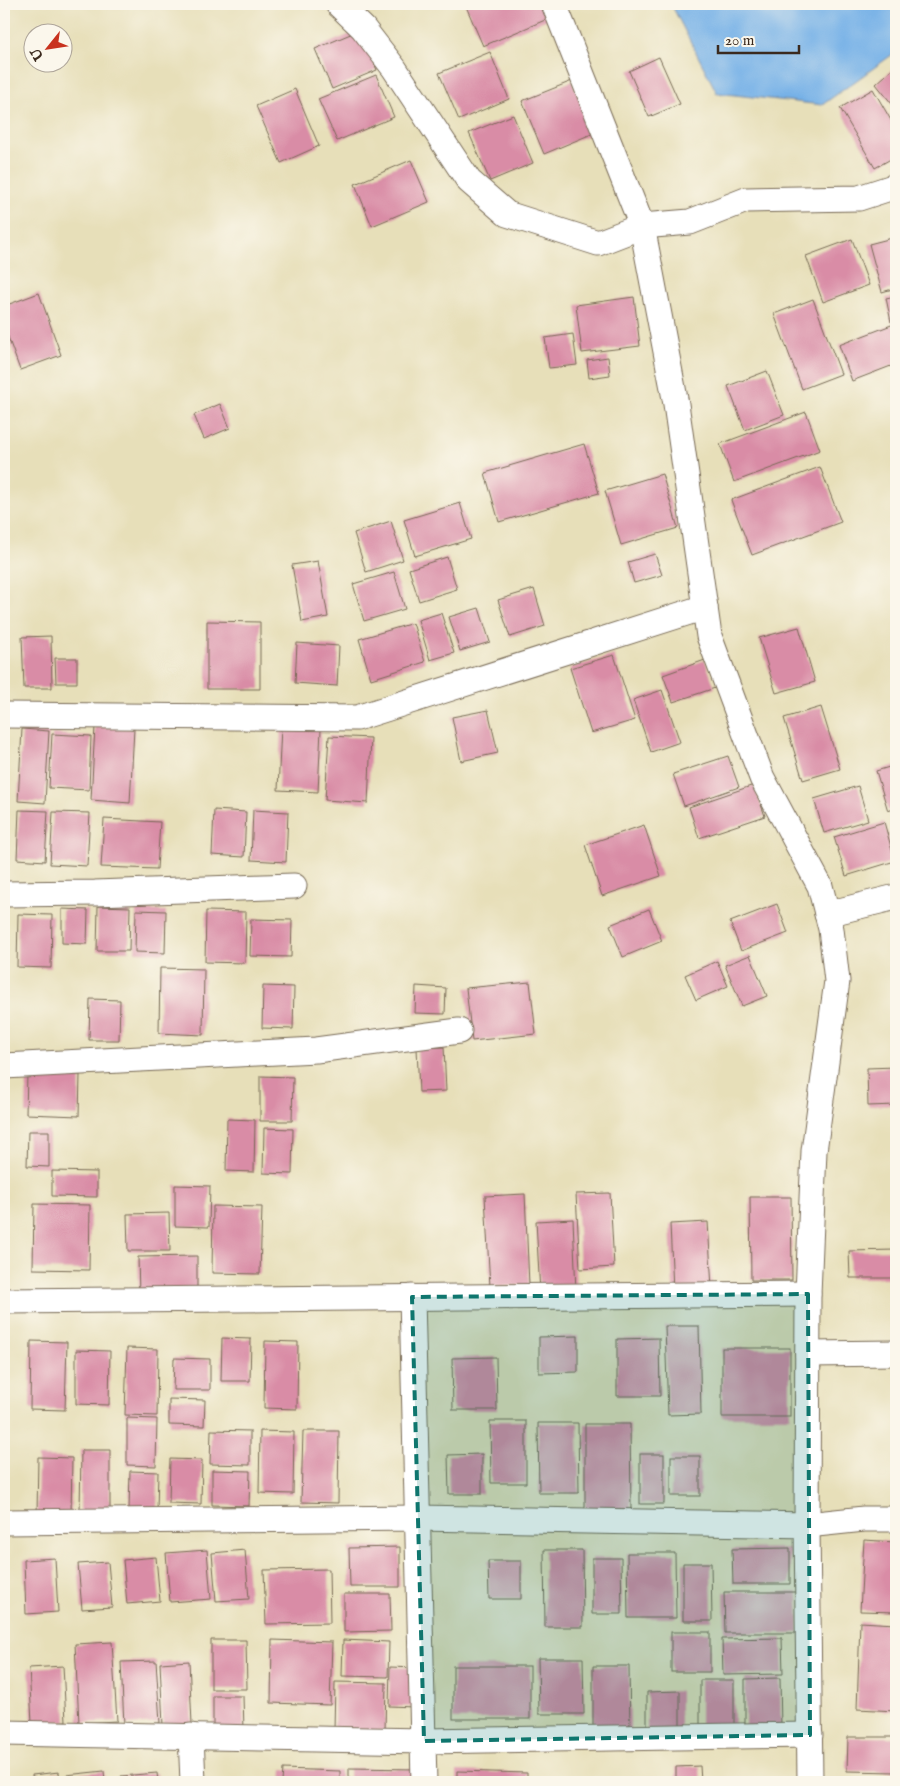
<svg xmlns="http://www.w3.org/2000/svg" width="900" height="1786" font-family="'IM FELL English',serif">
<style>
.water{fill:#76b1e7;stroke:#586e82}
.building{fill:#d98ca6}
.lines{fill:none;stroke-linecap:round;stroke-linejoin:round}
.minor-casing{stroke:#776954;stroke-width:27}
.minor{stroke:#fff;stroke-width:25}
.marked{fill:#0f766e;fill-opacity:0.2;stroke:#0f766e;stroke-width:4;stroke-dasharray:10 6;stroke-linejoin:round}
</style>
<rect width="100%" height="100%" fill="#fbf7ec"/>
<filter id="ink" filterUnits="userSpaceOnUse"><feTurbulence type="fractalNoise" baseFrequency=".02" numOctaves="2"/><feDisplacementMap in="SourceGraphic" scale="10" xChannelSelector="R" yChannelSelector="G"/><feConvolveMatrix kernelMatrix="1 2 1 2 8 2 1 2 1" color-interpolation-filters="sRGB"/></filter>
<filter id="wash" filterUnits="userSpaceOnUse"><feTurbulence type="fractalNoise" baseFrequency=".0096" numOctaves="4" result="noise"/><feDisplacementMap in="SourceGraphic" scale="20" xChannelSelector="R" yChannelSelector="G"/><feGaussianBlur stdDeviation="1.12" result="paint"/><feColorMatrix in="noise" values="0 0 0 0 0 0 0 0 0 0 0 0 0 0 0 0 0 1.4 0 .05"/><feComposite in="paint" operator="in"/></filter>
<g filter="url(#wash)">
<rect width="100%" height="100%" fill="#e7dfb9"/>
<path class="water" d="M 671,4 L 896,4 L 896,52 L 822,105 L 717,93 Z"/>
<g id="blocks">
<g class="building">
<path d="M 465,4 L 544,4 L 550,18 L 483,46 Z"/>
<path d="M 360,30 L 377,70 L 332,89 L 315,49 Z"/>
<path d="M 490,52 L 509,99 L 459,120 L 439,73 Z"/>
<path d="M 659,57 L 680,104 L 649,117 L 629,71 Z"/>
<path d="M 896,66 L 896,109 L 876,84 Z"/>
<path d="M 376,75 L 394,117 L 337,141 L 318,99 Z"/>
<path d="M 572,81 L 594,133 L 544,154 L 522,101 Z"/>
<path d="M 295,89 L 319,146 L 281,163 L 256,106 Z"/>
<path d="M 873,89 L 896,129 L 896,156 L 875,168 L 840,108 Z"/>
<path d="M 513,115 L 533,163 L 490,181 L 469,133 Z"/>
<path d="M 411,160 L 429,202 L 372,226 L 355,184 Z"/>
<path d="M 896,237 L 896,288 L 882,292 L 869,244 Z"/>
<path d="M 852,239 L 869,285 L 823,302 L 806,256 Z"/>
<path d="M 39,293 L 61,355 L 20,370 L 4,326 L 4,306 Z"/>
<path d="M 896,296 L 896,320 L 891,322 L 886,298 Z"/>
<path d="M 634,297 L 640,346 L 582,353 L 576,305 Z"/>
<path d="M 813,299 L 841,374 L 802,389 L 774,314 Z"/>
<path d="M 894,324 L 896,331 L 896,364 L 852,381 L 839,345 Z"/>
<path d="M 573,334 L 577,365 L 549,368 L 545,338 Z"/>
<path d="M 608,357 L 610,375 L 589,378 L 587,360 Z"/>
<path d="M 767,371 L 784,415 L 745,430 L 728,386 Z"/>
<path d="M 220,404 L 230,428 L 204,439 L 194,415 Z"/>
<path d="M 806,412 L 820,450 L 734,482 L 720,444 Z"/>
<path d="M 584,444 L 599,493 L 499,522 L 485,473 Z"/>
<path d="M 820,467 L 841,522 L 752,555 L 731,500 Z"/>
<path d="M 662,474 L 678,528 L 621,545 L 605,491 Z"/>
<path d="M 460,503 L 471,539 L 415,556 L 404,520 Z"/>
<path d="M 391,521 L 403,560 L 366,572 L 354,533 Z"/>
<path d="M 655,554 L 662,575 L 634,583 L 628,562 Z"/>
<path d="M 447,557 L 457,589 L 419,601 L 409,569 Z"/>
<path d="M 318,561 L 328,617 L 302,622 L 292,565 Z"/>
<path d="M 394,572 L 405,609 L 364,621 L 353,584 Z"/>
<path d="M 534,589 L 545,626 L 510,637 L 498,600 Z"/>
<path d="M 479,608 L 490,642 L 460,651 L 449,617 Z"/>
<path d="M 441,613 L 454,653 L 430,660 L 418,620 Z"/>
<path d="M 207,621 L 260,622 L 260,689 L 207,689 Z"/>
<path d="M 413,623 L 425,662 L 371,679 L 359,639 Z"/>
<path d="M 799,627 L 815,682 L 776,693 L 759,638 Z"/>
<path d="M 51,636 L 52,688 L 24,688 L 22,637 Z"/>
<path d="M 297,643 L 339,646 L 337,686 L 295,683 Z"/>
<path d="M 614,655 L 635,720 L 591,733 L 570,668 Z"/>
<path d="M 55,658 L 77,658 L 77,683 L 56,683 Z"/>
<path d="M 705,660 L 715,688 L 673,702 L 663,675 Z"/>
<path d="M 662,690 L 680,742 L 651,752 L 633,700 Z"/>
<path d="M 821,707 L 840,769 L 803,780 L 784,718 Z"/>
<path d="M 488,710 L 498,753 L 461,761 L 452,717 Z"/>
<path d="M 95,726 L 134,729 L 130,803 L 91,800 Z"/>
<path d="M 281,727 L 321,729 L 318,792 L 278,790 Z"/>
<path d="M 22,729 L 49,731 L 45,803 L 18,801 Z"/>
<path d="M 52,734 L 91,736 L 89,790 L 49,788 Z"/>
<path d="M 329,736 L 371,738 L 368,803 L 325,800 Z"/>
<path d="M 728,756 L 739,787 L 684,806 L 673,774 Z"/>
<path d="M 896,765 L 896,808 L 888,811 L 876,771 Z"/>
<path d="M 754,785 L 765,816 L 699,838 L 689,807 Z"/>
<path d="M 858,786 L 868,820 L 824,833 L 814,799 Z"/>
<path d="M 19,810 L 48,811 L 45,861 L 17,859 Z"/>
<path d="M 214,810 L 246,812 L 244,857 L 212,855 Z"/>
<path d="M 253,810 L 288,812 L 286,862 L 251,860 Z"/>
<path d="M 53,812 L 90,813 L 87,866 L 50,864 Z"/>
<path d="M 104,819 L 160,822 L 157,869 L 101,867 Z"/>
<path d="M 884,822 L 895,861 L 846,876 L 834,837 Z"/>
<path d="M 644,825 L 661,876 L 602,896 L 585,845 Z"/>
<path d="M 777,904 L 788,933 L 741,951 L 730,922 Z"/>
<path d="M 98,906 L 130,907 L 129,951 L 97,951 Z"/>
<path d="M 62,909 L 88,910 L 87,944 L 62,943 Z"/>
<path d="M 649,909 L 662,941 L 623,957 L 610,925 Z"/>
<path d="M 136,910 L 166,911 L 165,953 L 135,952 Z"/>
<path d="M 206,911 L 246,912 L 245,963 L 205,962 Z"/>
<path d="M 18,914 L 52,915 L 51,968 L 17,967 Z"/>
<path d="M 251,919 L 292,920 L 291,957 L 250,956 Z"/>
<path d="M 750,955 L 767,996 L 742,1006 L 725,965 Z"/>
<path d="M 717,961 L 728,986 L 696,1000 L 685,975 Z"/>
<path d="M 160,968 L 204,969 L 203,1035 L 159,1033 Z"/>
<path d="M 530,982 L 536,1034 L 472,1041 L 466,988 Z"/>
<path d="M 263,986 L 294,987 L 293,1029 L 262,1028 Z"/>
<path d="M 416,986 L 446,988 L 445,1014 L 415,1013 Z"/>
<path d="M 90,999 L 120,1000 L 119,1040 L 89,1040 Z"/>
<path d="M 444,1047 L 446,1091 L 419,1092 L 417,1048 Z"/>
<path d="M 896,1067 L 896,1105 L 868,1106 L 867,1068 Z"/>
<path d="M 27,1074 L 80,1075 L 79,1116 L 26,1114 Z"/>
<path d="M 260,1076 L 293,1077 L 292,1121 L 260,1121 Z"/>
<path d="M 227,1119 L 255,1120 L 254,1172 L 226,1171 Z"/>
<path d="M 264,1128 L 293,1129 L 292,1174 L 263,1173 Z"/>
<path d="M 28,1131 L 49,1131 L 49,1167 L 27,1166 Z"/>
<path d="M 52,1171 L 97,1172 L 97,1197 L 52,1196 Z"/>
<path d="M 175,1185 L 210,1186 L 209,1227 L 175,1226 Z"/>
<path d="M 610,1193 L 614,1267 L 580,1269 L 576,1194 Z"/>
<path d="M 525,1194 L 529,1285 L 490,1287 L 485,1196 Z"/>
<path d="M 750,1197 L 791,1197 L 792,1280 L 751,1280 Z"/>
<path d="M 34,1204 L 90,1205 L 89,1270 L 33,1269 Z"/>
<path d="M 213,1206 L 262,1207 L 260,1274 L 212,1273 Z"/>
<path d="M 169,1213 L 170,1251 L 128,1251 L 127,1214 Z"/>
<path d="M 573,1219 L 576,1292 L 540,1293 L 536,1221 Z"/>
<path d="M 708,1222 L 712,1288 L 673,1290 L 670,1224 Z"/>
<path d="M 896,1250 L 896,1278 L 850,1278 L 849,1251 Z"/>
<path d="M 197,1256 L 197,1293 L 139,1294 L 138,1257 Z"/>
<path d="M 665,1326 L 699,1326 L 701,1414 L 668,1415 Z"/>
<path d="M 578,1336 L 578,1372 L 539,1373 L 539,1337 Z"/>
<path d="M 222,1338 L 251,1339 L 250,1381 L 221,1381 Z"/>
<path d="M 659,1338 L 660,1396 L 617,1396 L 617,1339 Z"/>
<path d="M 31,1341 L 67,1342 L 65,1410 L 30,1409 Z"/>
<path d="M 265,1341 L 298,1342 L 297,1409 L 264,1408 Z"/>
<path d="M 127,1348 L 158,1349 L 157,1416 L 125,1415 Z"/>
<rect x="722" y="1348" width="68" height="69"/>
<path d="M 76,1350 L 110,1351 L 109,1405 L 76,1404 Z"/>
<path d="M 496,1357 L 497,1410 L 453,1410 L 452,1358 Z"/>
<path d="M 174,1358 L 210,1359 L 210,1390 L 173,1390 Z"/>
<path d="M 169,1399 L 205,1400 L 204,1426 L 169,1425 Z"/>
<path d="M 127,1418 L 157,1419 L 156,1466 L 127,1465 Z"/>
<path d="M 490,1421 L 526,1421 L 526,1483 L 491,1483 Z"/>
<path d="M 538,1423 L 578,1423 L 579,1493 L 539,1493 Z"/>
<path d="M 585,1424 L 630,1424 L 631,1509 L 585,1509 Z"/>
<path d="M 211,1430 L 250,1431 L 250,1465 L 210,1464 Z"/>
<path d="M 260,1431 L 294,1432 L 293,1494 L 259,1493 Z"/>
<path d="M 303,1431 L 339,1431 L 338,1503 L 301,1502 Z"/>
<path d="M 81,1450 L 110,1450 L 110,1513 L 80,1512 Z"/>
<path d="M 482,1454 L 482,1494 L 449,1494 L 448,1455 Z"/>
<rect x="640" y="1454" width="24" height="50"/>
<rect x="671" y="1456" width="29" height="40"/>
<path d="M 38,1457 L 72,1458 L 71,1515 L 37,1514 Z"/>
<path d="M 170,1459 L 202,1460 L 201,1504 L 169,1503 Z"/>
<path d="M 212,1470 L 250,1471 L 249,1506 L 212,1505 Z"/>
<path d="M 130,1471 L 158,1472 L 157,1511 L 129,1510 Z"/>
<path d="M 864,1540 L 896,1542 L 896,1612 L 860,1611 Z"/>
<path d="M 400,1547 L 400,1587 L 350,1587 L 349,1548 Z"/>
<path d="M 790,1548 L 790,1584 L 733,1584 L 732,1549 Z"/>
<path d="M 207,1550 L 211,1599 L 170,1602 L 166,1553 Z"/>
<path d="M 245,1550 L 249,1599 L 216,1601 L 212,1553 Z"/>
<path d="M 544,1550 L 582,1550 L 583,1627 L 545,1627 Z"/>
<path d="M 627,1553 L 675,1553 L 676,1618 L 628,1618 Z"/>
<path d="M 156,1557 L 160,1601 L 127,1604 L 123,1560 Z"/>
<path d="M 55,1558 L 58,1612 L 26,1614 L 24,1560 Z"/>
<path d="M 592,1558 L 621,1558 L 622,1614 L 592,1614 Z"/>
<path d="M 488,1561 L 521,1561 L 521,1599 L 489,1599 Z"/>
<path d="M 108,1562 L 112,1607 L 82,1609 L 78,1564 Z"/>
<path d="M 683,1563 L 711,1563 L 712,1621 L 683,1621 Z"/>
<path d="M 329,1569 L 330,1623 L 266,1624 L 264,1570 Z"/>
<path d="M 724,1592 L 798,1592 L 799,1633 L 725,1633 Z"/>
<path d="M 344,1594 L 390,1594 L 391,1631 L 344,1632 Z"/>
<path d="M 860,1622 L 896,1624 L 896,1711 L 857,1709 Z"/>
<rect x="671" y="1632" width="39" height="40"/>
<path d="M 782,1638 L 783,1674 L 723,1675 L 722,1639 Z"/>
<path d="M 211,1640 L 246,1640 L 247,1689 L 211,1689 Z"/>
<path d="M 272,1640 L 332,1642 L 330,1705 L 271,1703 Z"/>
<path d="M 343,1640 L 389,1642 L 388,1677 L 342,1676 Z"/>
<path d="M 112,1642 L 117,1721 L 79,1723 L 75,1644 Z"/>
<path d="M 538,1658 L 583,1658 L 584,1714 L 539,1714 Z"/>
<path d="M 156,1661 L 160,1723 L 124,1725 L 121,1662 Z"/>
<path d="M 189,1661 L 192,1724 L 163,1726 L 160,1663 Z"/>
<path d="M 63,1666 L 66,1721 L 32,1723 L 29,1668 Z"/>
<rect x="453" y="1666" width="77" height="53"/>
<path d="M 593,1666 L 629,1666 L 630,1731 L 593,1731 Z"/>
<path d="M 390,1667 L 415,1668 L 414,1707 L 389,1706 Z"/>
<path d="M 780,1678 L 781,1728 L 745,1728 L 745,1679 Z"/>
<path d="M 700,1680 L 734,1680 L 734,1731 L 700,1730 Z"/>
<path d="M 335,1682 L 386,1683 L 385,1731 L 334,1730 Z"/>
<path d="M 680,1691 L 680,1734 L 647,1734 L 647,1692 Z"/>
<path d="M 213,1696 L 243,1696 L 244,1730 L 213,1730 Z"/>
<path d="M 848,1737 L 896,1737 L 896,1772 L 847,1771 Z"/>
<path d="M 700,1766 L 701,1782 L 676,1782 L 676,1767 Z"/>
<path d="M 349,1768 L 415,1769 L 415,1782 L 349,1782 Z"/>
<path d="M 283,1769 L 340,1771 L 340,1782 L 282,1782 Z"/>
<path d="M 104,1771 L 105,1782 L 67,1782 L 66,1775 Z"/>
<path d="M 457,1771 L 527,1773 L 527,1782 L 457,1782 Z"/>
<path d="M 59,1772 L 60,1782 L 33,1782 L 32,1775 Z"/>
<path d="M 157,1773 L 158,1782 L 122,1782 L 121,1776 Z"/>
</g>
</g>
</g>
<g filter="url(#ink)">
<use href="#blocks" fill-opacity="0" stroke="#776954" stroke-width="1"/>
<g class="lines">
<g class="minor-casing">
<g id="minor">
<path d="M 338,4 L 363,28 L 394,68 L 469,181 L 507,214 L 598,243 L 642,226 L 690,222 L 746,200 L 859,198 L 896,186"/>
<path d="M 554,4 L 642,226 L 676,404 L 709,636 L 762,778 L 820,886 L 831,929 L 837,981 L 814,1151 L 808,1294 L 807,1525 L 810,1782"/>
<path d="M 4,715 L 357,718 L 705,607"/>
<path d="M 4,894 L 95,893 L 294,886"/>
<path d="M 827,914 L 896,897"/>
<path d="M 4,1066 L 316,1050 L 459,1031"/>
<path d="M 412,1297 L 424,1782"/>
<path d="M 4,1301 L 808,1294"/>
<path d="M 808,1354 L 896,1353"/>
<path d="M 4,1522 L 417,1518 L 807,1525 L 864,1519 L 896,1519"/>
<path d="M 4,1733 L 424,1741 L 810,1735"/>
<path d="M 191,1736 L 193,1782"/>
</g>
</g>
<use href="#minor" class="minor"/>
</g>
</g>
<path class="marked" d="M 808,1294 L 810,1735 L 424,1741 L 412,1297 Z"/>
<rect width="900" height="1786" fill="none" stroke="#fbf7ec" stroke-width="20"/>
<g transform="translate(48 48) rotate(240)"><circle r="24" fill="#fbf7ec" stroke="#aea59a"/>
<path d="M0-4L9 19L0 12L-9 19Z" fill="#c8321e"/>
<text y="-8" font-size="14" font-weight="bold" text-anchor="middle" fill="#3b2a1e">U</text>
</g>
<path d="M718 45v8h81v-8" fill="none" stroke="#3b2a1e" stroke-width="2.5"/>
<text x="725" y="45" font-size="15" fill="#3b2a1e" stroke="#fbf7ec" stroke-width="4" paint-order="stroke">20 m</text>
</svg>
